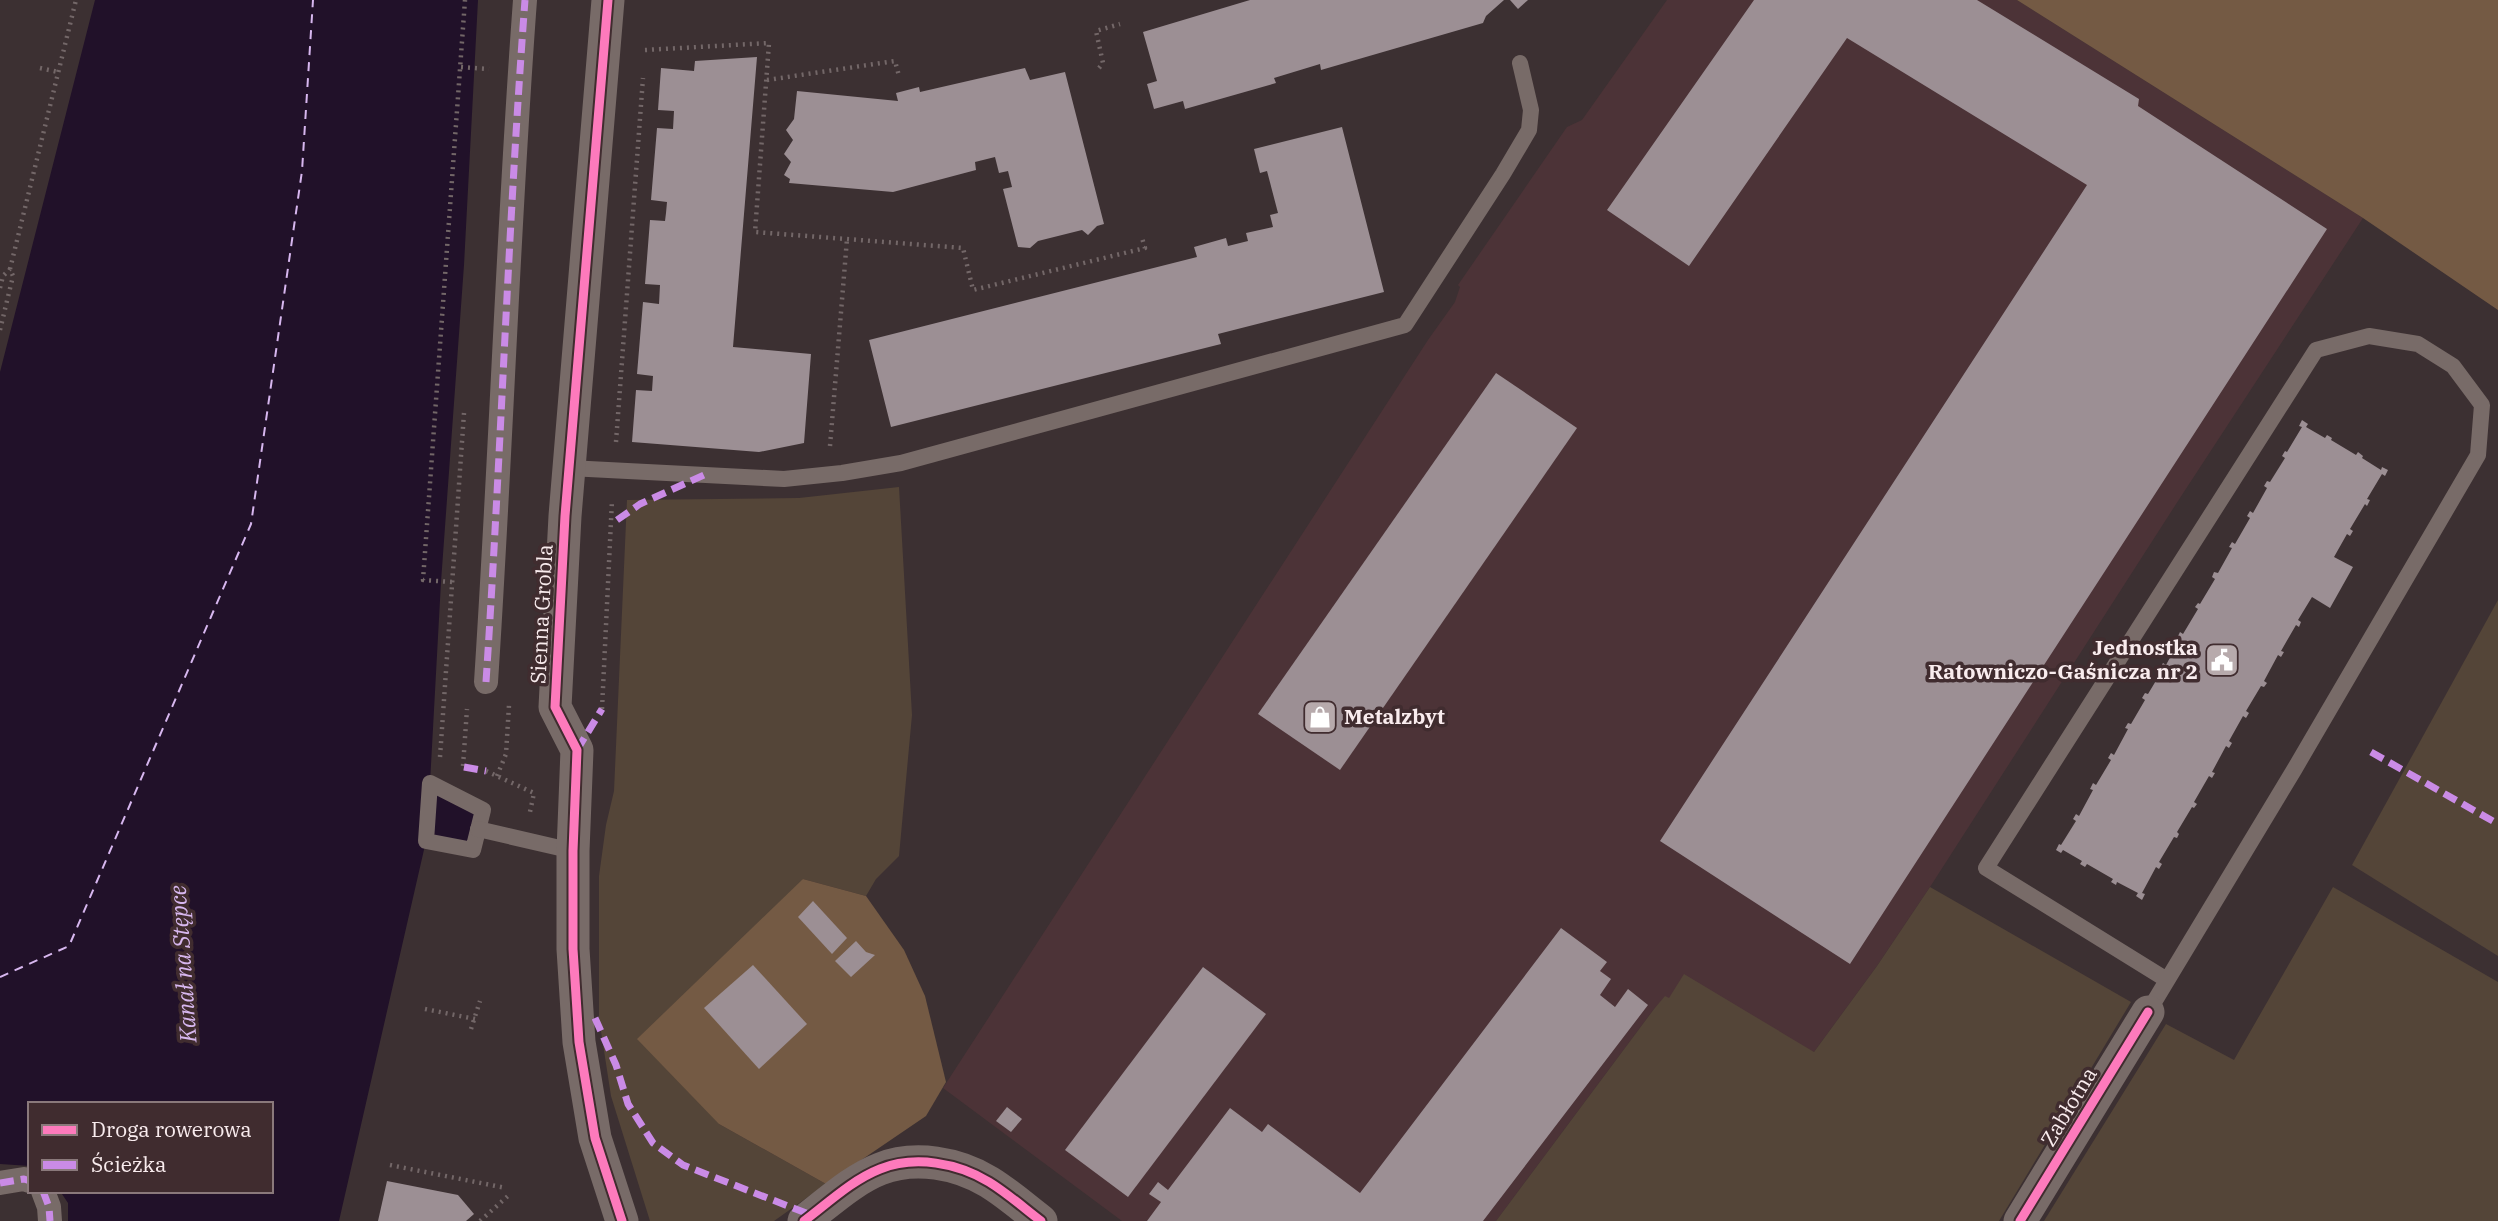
<svg xmlns="http://www.w3.org/2000/svg" width="2498" height="1221" font-family="'IBM Plex Serif',serif">
<style>
.built{fill:#4c3337}
.green{fill:#544538}
.forest{fill:#745a44}
.water{fill:#211129}
.lines{fill:none;stroke-linecap:round;stroke-linejoin:round}
.ferry{stroke:#d7b7ef;stroke-width:2;stroke-dasharray:9 7;stroke-linecap:butt}
.building{fill:#9c8f94}
.path{stroke:#736768;stroke-width:4.5;stroke-dasharray:2 5;stroke-linecap:butt}
.service{stroke:#786b68;stroke-width:16}
.pedestrian{stroke:#786b68;stroke-width:24}
.minor{stroke:#786b68;stroke-width:33}
.quiet{stroke:#ca8be6;stroke-width:7;stroke-dasharray:14 7;stroke-linecap:butt}
.cycleway-casing{stroke:#402c2f;stroke-width:13}
.cycleway{stroke:#fd7abc;stroke-width:9}
.labels{text-anchor:middle;stroke-width:7;stroke-linejoin:round;paint-order:stroke}
.street-label{font-size:21px;fill:#f9ecee;stroke:#402c2f}
.poi-label{font-size:21px;font-weight:bold;fill:#f9ecee;stroke:#402c2f;text-anchor:end}
.water-label{font-size:23px;font-style:italic;fill:#d7b7ef;stroke:#402c2f}
</style>
<rect width="100%" height="100%" fill="#3c3032"/>
<path class="built" d="M 1667,0 L 2017,0 L 2363,218 L 2178,501 L 1930,887 L 1877,966 L 1814,1052 L 1669,998 L 1654,1009 L 1496,1221 L 1122,1221 L 943,1088 L 1428,340 L 1455,302 L 1460,287 L 1458,285 L 1567,127 L 1582,120 Z"/>
<g class="green">
<path d="M 899,487 L 912,715 L 899,856 L 876,879 L 866,896 L 803,879 L 719,1124 L 826,1184 L 774,1221 L 650,1221 L 611,1096 L 599,1018 L 599,876 L 606,825 L 614,791 L 627,500 L 799,498 Z"/>
<path d="M 2498,600 L 2498,956 L 2352,865 Z"/>
<path d="M 1930,887 L 2131,1002 L 1999,1221 L 1496,1221 L 1654,1009 L 1665,996 L 1669,998 L 1684,974 L 1814,1052 L 1877,966 Z"/>
<path d="M 2333,887 L 2498,982 L 2498,1221 L 2044,1221 L 2166,1024 L 2234,1060 Z"/>
</g>
<g class="forest">
<path d="M 2017,0 L 2498,0 L 2498,310 L 2363,218 Z"/>
<path d="M 803,879 L 866,896 L 904,950 L 925,996 L 946,1082 L 926,1116 L 826,1184 L 719,1124 L 637,1039 Z"/>
</g>
<path class="water" d="M 95,0 L 478,0 L 464,265 L 441,582 L 430,783 L 483,810 L 473,850 L 426,841 L 339,1221 L 68,1221 L 68,1203 L 60,1191 L 271,1191 L 271,1104 L 30,1104 L 30,1166 L 0,1164 L 0,372 Z"/>
<g class="lines">
<path class="ferry" d="M 0,977 L 69,946 L 251,524 L 302,171 L 313,0"/>
</g>
<g class="building">
<path d="M 1250,0 L 1504,0 L 1486,16 L 1483,23 L 1321,70 L 1320,64 L 1274,78 L 1276,83 L 1185,109 L 1183,101 L 1154,109 L 1147,84 L 1157,81 L 1143,32 Z"/>
<path d="M 1510,0 L 1528,0 L 1518,9 Z"/>
<path d="M 1754,0 L 1977,0 L 2139,99 L 2138,106 L 2327,229 L 1850,964 L 1660,841 L 2087,185 L 1847,38 L 1689,266 L 1607,210 Z"/>
<path d="M 757,57 L 733,347 L 811,354 L 804,443 L 759,452 L 632,442 L 636,390 L 652,391 L 653,376 L 637,374 L 643,302 L 659,304 L 660,285 L 645,284 L 650,220 L 665,221 L 666,213 L 667,202 L 651,200 L 657,128 L 673,129 L 674,111 L 658,110 L 661,68 L 694,71 L 695,61 Z"/>
<path d="M 1025,68 L 1030,80 L 1065,72 L 1104,224 L 1097,226 L 1088,235 L 1082,230 L 1038,241 L 1030,248 L 1018,247 L 1003,189 L 1012,187 L 1008,171 L 999,173 L 995,157 L 975,162 L 976,170 L 893,192 L 789,183 L 790,179 L 784,175 L 791,162 L 784,154 L 793,140 L 786,130 L 794,119 L 797,91 L 898,101 L 896,93 L 919,87 L 920,92 Z"/>
<path d="M 1342,127 L 1384,292 L 1218,334 L 1221,344 L 891,427 L 869,340 L 1197,257 L 1194,247 L 1226,238 L 1228,246 L 1248,241 L 1246,233 L 1273,227 L 1270,215 L 1278,213 L 1267,171 L 1260,173 L 1254,149 Z"/>
<path d="M 1496,373 L 1577,428 L 1340,770 L 1258,714 Z"/>
<path d="M 2302,420 L 2308,424 L 2306,427 L 2325,438 L 2327,435 L 2332,438 L 2331,440 L 2356,455 L 2358,452 L 2363,456 L 2362,458 L 2381,470 L 2382,467 L 2388,470 L 2385,476 L 2382,474 L 2367,499 L 2370,500 L 2367,506 L 2365,504 L 2350,529 L 2353,531 L 2350,536 L 2347,534 L 2334,557 L 2353,567 L 2330,608 L 2312,597 L 2298,620 L 2301,622 L 2299,627 L 2296,625 L 2281,651 L 2284,652 L 2281,657 L 2278,655 L 2264,681 L 2267,683 L 2264,687 L 2261,686 L 2246,711 L 2249,713 L 2246,718 L 2243,716 L 2229,741 L 2232,743 L 2229,748 L 2226,746 L 2212,772 L 2215,773 L 2212,778 L 2209,776 L 2194,802 L 2197,804 L 2194,808 L 2192,807 L 2177,832 L 2179,834 L 2177,838 L 2174,837 L 2159,862 L 2162,864 L 2159,869 L 2156,867 L 2142,893 L 2145,894 L 2142,900 L 2136,896 L 2138,893 L 2117,882 L 2116,885 L 2111,882 L 2113,879 L 2087,864 L 2085,867 L 2080,864 L 2082,861 L 2063,850 L 2061,853 L 2056,850 L 2059,844 L 2061,845 L 2076,821 L 2073,819 L 2076,814 L 2079,816 L 2093,790 L 2090,789 L 2093,783 L 2096,785 L 2111,760 L 2108,758 L 2111,753 L 2114,755 L 2128,729 L 2125,728 L 2128,723 L 2131,724 L 2145,700 L 2142,698 L 2145,693 L 2148,694 L 2163,669 L 2160,668 L 2163,663 L 2166,665 L 2180,639 L 2177,638 L 2180,632 L 2183,634 L 2198,609 L 2195,607 L 2198,603 L 2200,604 L 2215,579 L 2212,577 L 2214,572 L 2218,573 L 2232,548 L 2229,547 L 2232,542 L 2235,544 L 2250,518 L 2247,516 L 2250,511 L 2253,513 L 2267,488 L 2264,486 L 2267,481 L 2270,482 L 2285,458 L 2282,456 L 2285,451 L 2287,452 L 2302,427 L 2299,426 Z"/>
<path d="M 813,901 L 847,938 L 832,954 L 798,917 Z"/>
<path d="M 1561,928 L 1607,962 L 1600,971 L 1611,979 L 1600,995 L 1615,1007 L 1628,989 L 1648,1005 L 1483,1221 L 1147,1221 L 1161,1202 L 1149,1194 L 1158,1182 L 1168,1190 L 1230,1108 L 1262,1132 L 1268,1124 L 1360,1193 Z"/>
<path d="M 856,941 L 866,952 L 875,955 L 851,977 L 835,961 Z"/>
<path d="M 753,965 L 807,1024 L 759,1069 L 704,1008 Z"/>
<path d="M 1203,967 L 1266,1014 L 1128,1197 L 1065,1150 Z"/>
<path d="M 1007,1107 L 1022,1119 L 1011,1132 L 996,1121 Z"/>
<path d="M 387,1181 L 458,1195 L 474,1214 L 466,1221 L 378,1221 Z"/>
</g>
<g class="lines">
<g class="path">
<path d="M 645,50 L 769,43 L 755,232 L 963,248 L 973,290 L 1145,248 L 1142,238"/>
<path d="M 461,67 L 489,69"/>
<path d="M 40,68 L 58,72"/>
<path d="M 1099,68 L 1103,63 L 1096,31 L 1120,24"/>
<path d="M 767,80 L 895,61 L 899,76"/>
<path d="M 0,288 L 3,276 L 10,269"/>
<path d="M 0,330 L 13,276 L 10,269 L 76,0"/>
<path d="M 616,442 L 643,78"/>
<path d="M 830,446 L 847,239"/>
<path d="M 452,582 L 423,580 L 465,0"/>
<path d="M 602,709 L 612,500"/>
<path d="M 440,757 L 464,413"/>
<path d="M 463,766 L 467,709"/>
<path d="M 486,771 L 534,793 L 530,812"/>
<path d="M 497,776 L 506,754 L 509,705"/>
<path d="M 425,1009 L 475,1019"/>
<path d="M 471,1029 L 480,1001"/>
<path d="M 390,1165 L 506,1188"/>
<path d="M 480,1221 L 509,1195"/>
</g>
<g class="service">
<path d="M 569,468 L 784,479 L 842,473 L 901,463 L 1405,325 L 1503,174 L 1529,130 L 1531,110 L 1520,63"/>
<path d="M 430,783 L 483,810 L 473,850 L 426,841 Z"/>
<path d="M 478,829 L 573,851"/>
<path d="M 2148,1012 L 2294,770 L 2478,455 L 2482,405 L 2453,366 L 2418,344 L 2369,336 L 2316,350 L 1986,868 L 2167,980"/>
</g>
<g class="pedestrian">
<path d="M 486,682 C 501,455 508,227 525,0"/>
<path d="M 0,1183 L 24,1179 L 30,1181"/>
<path d="M 43,1191 L 49,1207 L 50,1221"/>
</g>
<g class="minor">
<path d="M 608,0 L 565,516 L 555,707 L 577,750 L 573,851 L 573,949 L 579,1042 L 595,1138 L 622,1221"/>
<path d="M 804,1221 C 828,1203 852,1180 880,1169 C 915,1155 958,1163 989,1182 C 1007,1193 1024,1208 1041,1221"/>
<path d="M 2020,1221 L 2148,1012"/>
</g>
<g class="quiet">
<path d="M 617,520 L 640,504 L 704,475"/>
<path d="M 486,682 C 501,455 508,227 525,0"/>
<path d="M 577,750 L 602,709"/>
<path d="M 2371,752 L 2498,824"/>
<path d="M 464,767 L 486,771"/>
<path d="M 595,1018 L 616,1065 L 628,1104 L 653,1143 L 683,1165 L 811,1215"/>
<path d="M 0,1183 L 24,1179 L 30,1181"/>
<path d="M 43,1191 L 49,1207 L 50,1221"/>
</g>
<g class="cycleway-casing">
<g id="cycleway">
<path d="M 608,0 L 565,516 L 555,707 L 577,750 L 573,851 L 573,949 L 579,1042 L 595,1138 L 622,1221"/>
<path d="M 804,1221 C 828,1203 852,1180 880,1169 C 915,1155 958,1163 989,1182 C 1007,1193 1024,1208 1041,1221"/>
<path d="M 2020,1221 L 2148,1012"/>
</g>
</g>
<use href="#cycleway" class="cycleway"/>
</g>
<defs>
<g id="civic-square" transform="scale(1.75)"><rect x="-9" y="-9" width="18" height="18" rx="4" fill="#b7aaac" stroke="#402c2f"/><path d="M-.6-6.5H3V-4.5H.6V-3L4-1V1h2V6H-6V1h2V-1L-.6-3ZM-1.2 2.5V6h2.4V2.5Z" fill="#fff"/></g>
<g id="shop-square" transform="scale(1.75)"><rect x="-9" y="-9" width="18" height="18" rx="4" fill="#b7aaac" stroke="#402c2f"/><path d="M-5-2.5h2.3a2.7 3.5 0 0 1 5.4 0H5L5.5 6h-11ZM-1.5-2.5h3a1.5 2.3 0 0 0-3 0Z" fill="#fff"/></g>
</defs>
<g fill-rule="evenodd">
<use href="#civic-square" x="2222" y="660"/>
<use href="#shop-square" x="1320" y="717"/>
</g>
<g class="labels">
<g class="street-label">
<text transform="translate(542 614) rotate(-87)" y="7">Sienna Grobla</text>
<text transform="translate(2069 1107) rotate(-59)" y="7">Zabłotna</text>
</g>
<g class="poi-label">
<text x="2198" y="655">Jednostka<tspan x="2198" dy="24">Ratowniczo-Gaśnicza nr 2</tspan></text>
<text x="1344" y="724" text-anchor="start">Metalzbyt</text>
</g>
<g class="water-label">
<text transform="translate(183 964) rotate(-94)" y="8">Kanał na Stępce</text>
</g>
</g>
<rect x="28" y="1102" width="245" height="91" fill="#402c2f" stroke="#8a797b" stroke-width="2"/>
<rect x="42" y="1125" width="35" height="10" fill="#fd7abc" stroke="#8a797b" stroke-width="2"/>
<text x="91" y="1137" font-size="21" fill="#f9ecee">Droga rowerowa</text>
<rect x="42" y="1160" width="35" height="10" fill="#ca8be6" stroke="#8a797b" stroke-width="2"/>
<text x="91" y="1172" font-size="21" fill="#f9ecee">Ścieżka</text>
</svg>
